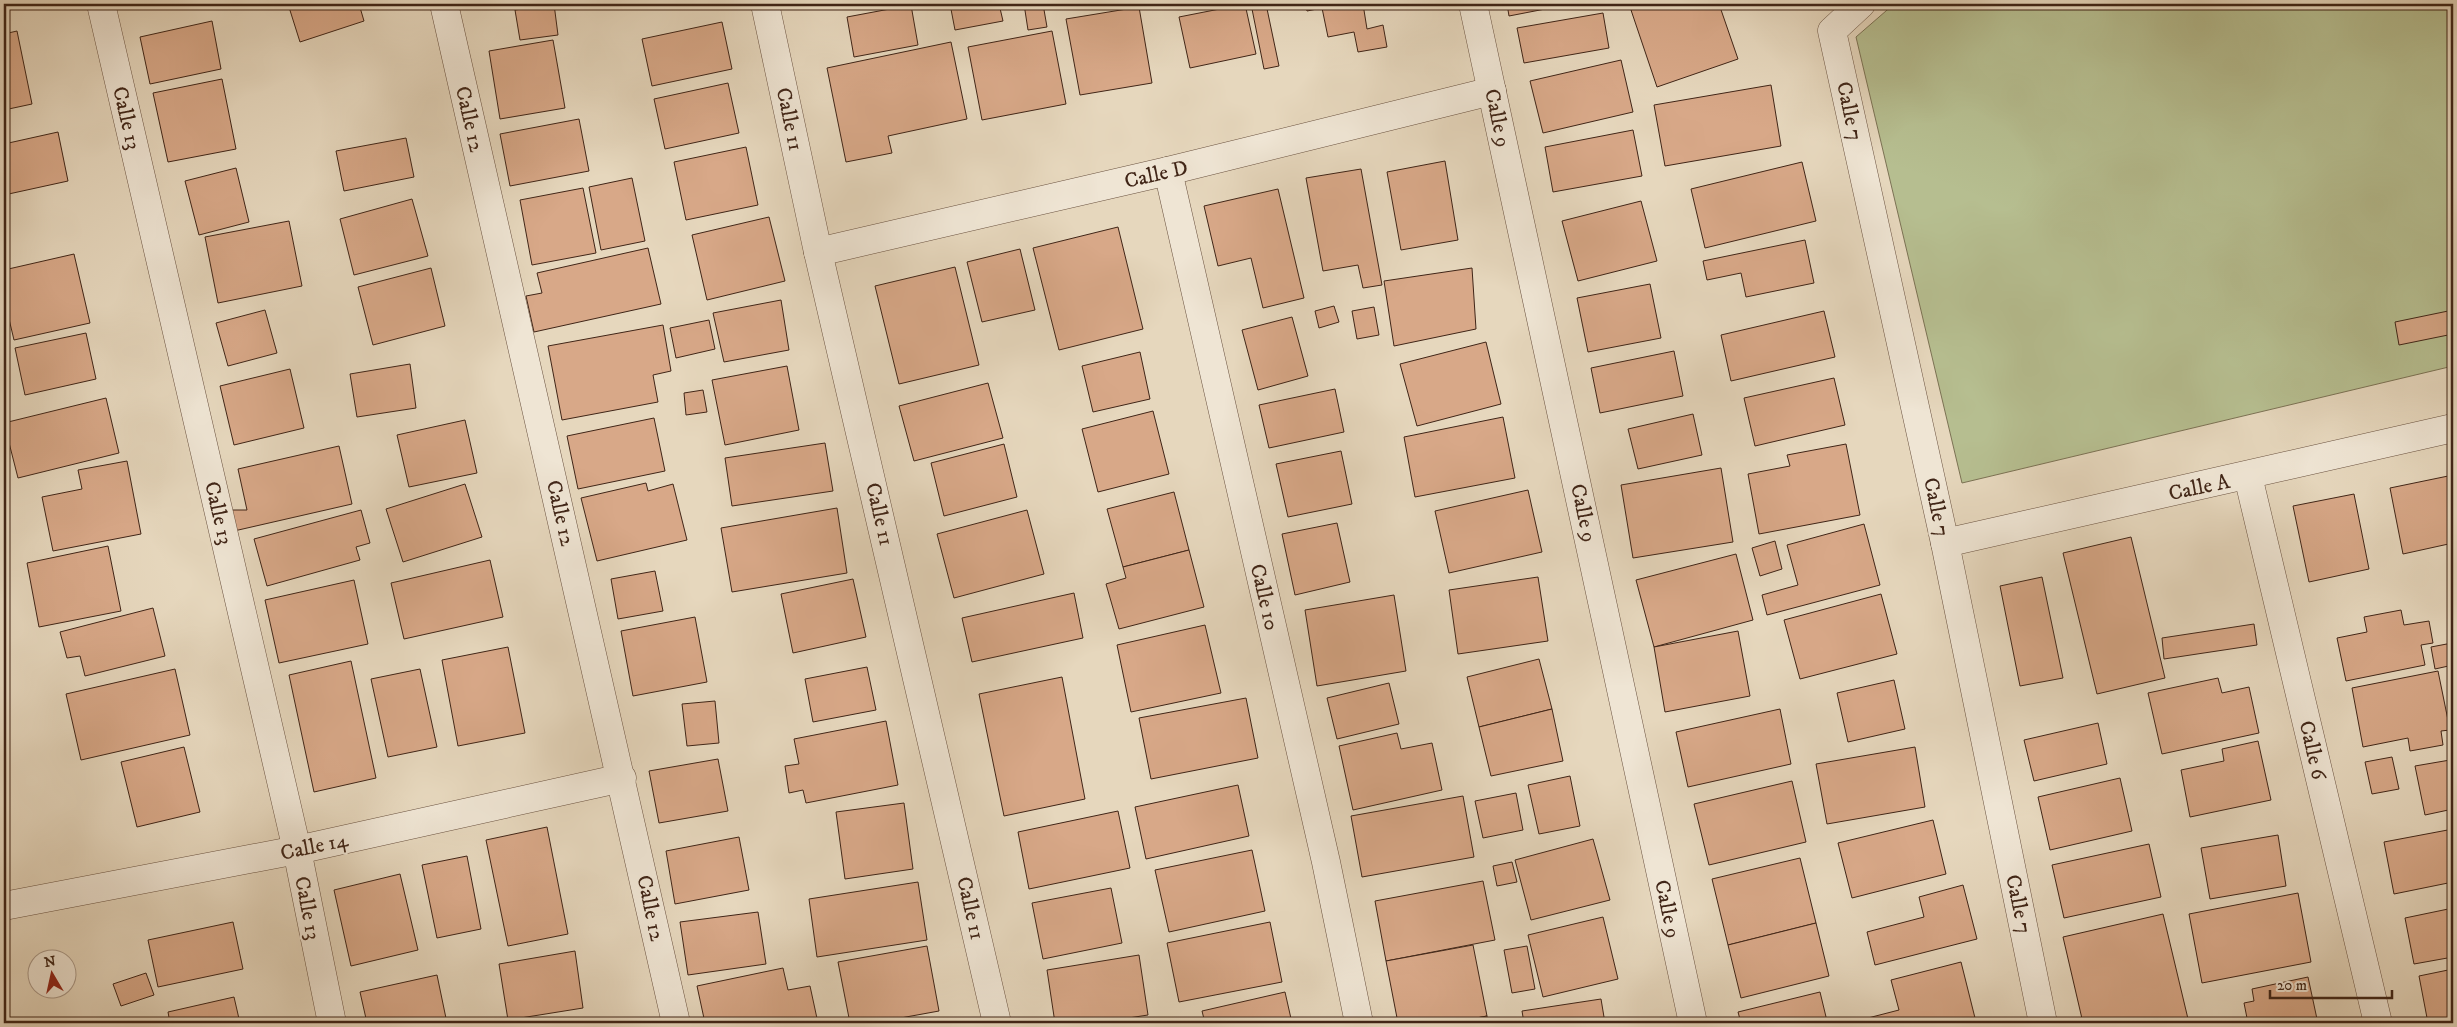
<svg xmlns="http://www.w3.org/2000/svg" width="2457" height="1027" font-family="'IM FELL DW Pica',serif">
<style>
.green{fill:#b6be90;stroke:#7b7254}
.building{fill:#d8a888;stroke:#402517}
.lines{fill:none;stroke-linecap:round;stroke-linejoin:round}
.minor-casing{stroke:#6a5240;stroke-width:29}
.minor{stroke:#efe5d4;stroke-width:28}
.labels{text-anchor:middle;stroke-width:4.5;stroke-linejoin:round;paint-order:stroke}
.street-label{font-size:21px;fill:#402517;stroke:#efe5d4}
</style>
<rect width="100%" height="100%" fill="#e6d7bd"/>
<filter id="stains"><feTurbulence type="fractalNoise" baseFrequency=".004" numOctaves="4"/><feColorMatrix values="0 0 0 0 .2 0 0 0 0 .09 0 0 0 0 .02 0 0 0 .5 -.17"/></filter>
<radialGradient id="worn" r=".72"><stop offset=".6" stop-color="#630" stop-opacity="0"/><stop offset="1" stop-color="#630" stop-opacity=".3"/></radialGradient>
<path class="green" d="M 1894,4 L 2453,4 L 2453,366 L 1962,483 L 1856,37 Z"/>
<g class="building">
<path d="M 288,4 L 359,4 L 364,21 L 300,42 Z"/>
<path d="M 554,4 L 558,35 L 520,40 L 515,10 Z"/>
<path d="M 950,4 L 999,4 L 1003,21 L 955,30 Z"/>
<path d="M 1024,4 L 1043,4 L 1047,27 L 1028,30 Z"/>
<path d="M 1245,4 L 1256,54 L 1190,68 L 1179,17 Z"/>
<path d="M 1251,4 L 1266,4 L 1279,66 L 1264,69 Z"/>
<path d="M 1305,4 L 1363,4 L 1367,29 L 1383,25 L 1387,47 L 1358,52 L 1354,32 L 1328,37 L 1322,8 L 1307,11 Z"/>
<path d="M 1507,4 L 1571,4 L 1509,16 Z"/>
<path d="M 1650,4 L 1719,4 L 1738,59 L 1657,87 L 1631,10 Z"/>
<path d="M 911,5 L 918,45 L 854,57 L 847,17 Z"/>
<path d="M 1139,7 L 1152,83 L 1080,95 L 1066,19 Z"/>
<path d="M 1603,13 L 1609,48 L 1524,63 L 1517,28 Z"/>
<path d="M 212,21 L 221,69 L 150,84 L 140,37 Z"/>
<path d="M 722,22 L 732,69 L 652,86 L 642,39 Z"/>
<path d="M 17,31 L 32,104 L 4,110 L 4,34 Z"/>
<path d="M 1052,31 L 1066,104 L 982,120 L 968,47 Z"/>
<path d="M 553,40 L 565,108 L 500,119 L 489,51 Z"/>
<path d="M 951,42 L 967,119 L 888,136 L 892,153 L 846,162 L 827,68 Z"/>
<path d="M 1621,60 L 1633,112 L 1543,133 L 1530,81 Z"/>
<path d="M 222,79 L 236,149 L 168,162 L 153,93 Z"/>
<path d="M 728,83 L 739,133 L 665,149 L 654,99 Z"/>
<path d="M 1771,85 L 1781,146 L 1665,166 L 1654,105 Z"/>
<path d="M 579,119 L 589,171 L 510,186 L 500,134 Z"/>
<path d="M 1633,130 L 1642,176 L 1553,192 L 1545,147 Z"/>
<path d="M 58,132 L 68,181 L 4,195 L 4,144 Z"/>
<path d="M 406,138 L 414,177 L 344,191 L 336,151 Z"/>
<path d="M 746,147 L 758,205 L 686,220 L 674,162 Z"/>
<path d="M 1445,161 L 1458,240 L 1401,250 L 1387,172 Z"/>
<path d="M 1802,162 L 1816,221 L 1705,248 L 1691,189 Z"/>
<path d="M 236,168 L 249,222 L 199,235 L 185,181 Z"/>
<path d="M 1361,169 L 1382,285 L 1363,288 L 1358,265 L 1323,271 L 1306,178 Z"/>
<path d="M 632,178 L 645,241 L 601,250 L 589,187 Z"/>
<path d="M 583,188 L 596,253 L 532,265 L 520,200 Z"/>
<path d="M 1278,189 L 1304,298 L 1263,308 L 1251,258 L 1218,266 L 1204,206 Z"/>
<path d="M 412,199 L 428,256 L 354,275 L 340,219 Z"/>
<path d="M 1641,201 L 1657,261 L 1578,281 L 1562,221 Z"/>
<path d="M 769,217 L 785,281 L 707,300 L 692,235 Z"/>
<path d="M 289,221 L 302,286 L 218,303 L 205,237 Z"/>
<path d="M 1118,227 L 1143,329 L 1059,350 L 1033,248 Z"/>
<path d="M 1805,240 L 1814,283 L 1746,297 L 1741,273 L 1707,280 L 1703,261 Z"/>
<path d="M 648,248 L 661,304 L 534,332 L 526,296 L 542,293 L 537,273 Z"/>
<path d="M 1020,249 L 1035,310 L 982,322 L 967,262 Z"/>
<path d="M 74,254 L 90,323 L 14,340 L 4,298 L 4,270 Z"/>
<path d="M 955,267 L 979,365 L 899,384 L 875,286 Z"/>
<path d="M 431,268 L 445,326 L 373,345 L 358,287 Z"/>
<path d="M 1472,268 L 1476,329 L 1394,346 L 1384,281 Z"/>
<path d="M 1650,284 L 1661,338 L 1588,352 L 1577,298 Z"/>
<path d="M 781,300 L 789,350 L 724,362 L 713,313 Z"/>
<path d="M 1334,306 L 1339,322 L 1319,328 L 1315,311 Z"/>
<path d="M 1374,307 L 1379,335 L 1357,339 L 1352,311 Z"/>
<path d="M 265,310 L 277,353 L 228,366 L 216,323 Z"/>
<path d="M 2453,310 L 2453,334 L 2399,345 L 2395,322 Z"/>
<path d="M 1824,311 L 1835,357 L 1731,381 L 1721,335 Z"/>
<path d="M 1292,317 L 1308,376 L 1258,390 L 1242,330 Z"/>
<path d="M 709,320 L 715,349 L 676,358 L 670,328 Z"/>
<path d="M 663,325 L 671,371 L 653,375 L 658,402 L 562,420 L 548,346 Z"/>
<path d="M 86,333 L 96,379 L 25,395 L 15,348 Z"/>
<path d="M 1486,342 L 1501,404 L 1417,426 L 1400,364 Z"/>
<path d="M 1674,351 L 1683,396 L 1600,413 L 1591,368 Z"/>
<path d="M 1140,352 L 1150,399 L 1093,412 L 1082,366 Z"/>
<path d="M 410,364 L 416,408 L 357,417 L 350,374 Z"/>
<path d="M 787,366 L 799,430 L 725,445 L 712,380 Z"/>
<path d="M 290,369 L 304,428 L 234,445 L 220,386 Z"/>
<path d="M 1834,378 L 1845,425 L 1755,446 L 1744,398 Z"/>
<path d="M 988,383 L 1003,438 L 914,461 L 899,406 Z"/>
<path d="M 1335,389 L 1344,432 L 1269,448 L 1259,405 Z"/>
<path d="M 703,390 L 707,412 L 686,415 L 684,393 Z"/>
<path d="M 106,398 L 119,453 L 18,478 L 4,423 Z"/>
<path d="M 1153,411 L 1169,474 L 1098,492 L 1082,429 Z"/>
<path d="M 1693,414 L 1702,455 L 1638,469 L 1628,429 Z"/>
<path d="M 1503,417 L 1515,478 L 1415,497 L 1404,437 Z"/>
<path d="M 654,418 L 665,471 L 578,489 L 567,436 Z"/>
<path d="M 465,420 L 477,473 L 409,487 L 397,435 Z"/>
<path d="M 825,443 L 833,491 L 732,506 L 725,458 Z"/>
<path d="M 1004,444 L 1017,497 L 944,516 L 931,463 Z"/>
<path d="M 1846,444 L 1860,515 L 1759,534 L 1748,474 L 1790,466 L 1787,455 Z"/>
<path d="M 339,446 L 352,504 L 234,531 L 230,510 L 247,510 L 238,469 Z"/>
<path d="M 1341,451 L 1352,504 L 1288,517 L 1276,464 Z"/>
<path d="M 127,461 L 141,534 L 53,551 L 42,497 L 82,489 L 78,470 Z"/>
<path d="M 1721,468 L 1733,542 L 1633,558 L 1621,485 Z"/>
<path d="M 2453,475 L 2453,543 L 2403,554 L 2390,488 Z"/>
<path d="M 646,483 L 648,491 L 673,484 L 687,540 L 597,561 L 581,498 Z"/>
<path d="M 465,484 L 482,537 L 403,562 L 386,509 Z"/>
<path d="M 1528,490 L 1542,552 L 1449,573 L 1435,511 Z"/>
<path d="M 1174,492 L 1189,550 L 1123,567 L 1107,509 Z"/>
<path d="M 2354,494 L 2369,569 L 2309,582 L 2293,506 Z"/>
<path d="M 837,508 L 847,573 L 732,592 L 721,528 Z"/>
<path d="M 361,510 L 370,543 L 356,547 L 360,560 L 267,586 L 254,539 Z"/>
<path d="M 1027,510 L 1044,574 L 954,598 L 937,534 Z"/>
<path d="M 1337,523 L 1350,582 L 1295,595 L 1282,534 Z"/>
<path d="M 1864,524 L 1880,585 L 1767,615 L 1762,595 L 1798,585 L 1787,545 Z"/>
<path d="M 2131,537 L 2165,678 L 2097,694 L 2063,553 Z"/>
<path d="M 1775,541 L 1782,569 L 1760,576 L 1752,548 Z"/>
<path d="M 108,546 L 121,611 L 39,627 L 27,563 Z"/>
<path d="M 1189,550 L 1204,607 L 1119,629 L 1106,584 L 1126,578 L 1123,567 Z"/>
<path d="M 1736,554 L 1753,620 L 1654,647 L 1636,580 Z"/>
<path d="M 490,560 L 503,617 L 404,639 L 391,583 Z"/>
<path d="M 655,571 L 663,611 L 618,619 L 611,579 Z"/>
<path d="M 1538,577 L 1548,641 L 1458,654 L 1449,590 Z"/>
<path d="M 2042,577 L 2063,678 L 2020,686 L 2000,586 Z"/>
<path d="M 853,579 L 866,637 L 793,653 L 781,594 Z"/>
<path d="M 354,580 L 368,644 L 279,663 L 265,600 Z"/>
<path d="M 1074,593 L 1083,638 L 972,662 L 962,618 Z"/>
<path d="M 1881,594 L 1897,654 L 1800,679 L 1784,620 Z"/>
<path d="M 1394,595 L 1406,671 L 1317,686 L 1305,610 Z"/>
<path d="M 153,608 L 165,656 L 85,676 L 80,656 L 67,658 L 60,632 Z"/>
<path d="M 2401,610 L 2404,625 L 2429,621 L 2433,643 L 2421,645 L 2425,665 L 2346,681 L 2337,638 L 2367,632 L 2364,617 Z"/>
<path d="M 695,617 L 707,682 L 633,696 L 621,631 Z"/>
<path d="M 2254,624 L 2257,645 L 2164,659 L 2162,638 Z"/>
<path d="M 1205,625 L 1221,693 L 1131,712 L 1117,645 Z"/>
<path d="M 1738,631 L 1750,696 L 1665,712 L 1654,647 Z"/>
<path d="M 2452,643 L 2453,665 L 2435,669 L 2431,647 Z"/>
<path d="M 508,647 L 525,733 L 458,746 L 442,660 Z"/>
<path d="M 1539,659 L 1552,709 L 1479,727 L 1467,677 Z"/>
<path d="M 351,661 L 376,778 L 314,792 L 289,675 Z"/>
<path d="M 867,667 L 876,710 L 813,722 L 805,679 Z"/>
<path d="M 175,669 L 190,735 L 81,760 L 66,694 Z"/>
<path d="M 420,669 L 437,747 L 388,757 L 371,679 Z"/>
<path d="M 2438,671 L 2450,730 L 2441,731 L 2443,745 L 2410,751 L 2408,738 L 2363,747 L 2352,688 Z"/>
<path d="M 1062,677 L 1085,799 L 1004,816 L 979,694 Z"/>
<path d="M 2218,678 L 2222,693 L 2249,687 L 2259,733 L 2162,754 L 2148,693 Z"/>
<path d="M 1894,680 L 1905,729 L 1848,742 L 1837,693 Z"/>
<path d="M 1389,683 L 1399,724 L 1337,739 L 1327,698 Z"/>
<path d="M 1246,698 L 1258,758 L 1151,779 L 1139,718 Z"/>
<path d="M 715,701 L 719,743 L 687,746 L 682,704 Z"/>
<path d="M 1552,709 L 1563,761 L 1491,776 L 1479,727 Z"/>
<path d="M 1780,709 L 1791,764 L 1688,787 L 1676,732 Z"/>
<path d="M 886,721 L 898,785 L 806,803 L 803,790 L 789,793 L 785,766 L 799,764 L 794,739 Z"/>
<path d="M 2098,723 L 2107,764 L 2034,781 L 2024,740 Z"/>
<path d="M 1397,733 L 1401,749 L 1432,743 L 1442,790 L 1353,810 L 1339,746 Z"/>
<path d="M 2258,741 L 2271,800 L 2190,817 L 2181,770 L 2224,761 L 2222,749 Z"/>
<path d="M 184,747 L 200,812 L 137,827 L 121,762 Z"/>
<path d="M 1915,747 L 1925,807 L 1827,824 L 1816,764 Z"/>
<path d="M 2392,757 L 2399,789 L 2372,794 L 2365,762 Z"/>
<path d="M 718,759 L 728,811 L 659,823 L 649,771 Z"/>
<path d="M 2450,760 L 2453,778 L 2453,809 L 2425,815 L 2415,766 Z"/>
<path d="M 1570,776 L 1580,826 L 1539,834 L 1528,785 Z"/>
<path d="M 2120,778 L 2132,831 L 2050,850 L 2038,797 Z"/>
<path d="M 1792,781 L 1806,842 L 1709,865 L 1694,804 Z"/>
<path d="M 1238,785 L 1249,836 L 1146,859 L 1135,807 Z"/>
<path d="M 1516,793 L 1523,830 L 1483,838 L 1475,801 Z"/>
<path d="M 1463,796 L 1474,857 L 1362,877 L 1351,816 Z"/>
<path d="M 904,803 L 913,869 L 845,879 L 836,812 Z"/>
<path d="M 1118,811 L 1130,868 L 1029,889 L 1018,832 Z"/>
<path d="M 1933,820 L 1946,874 L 1852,898 L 1838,843 Z"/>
<path d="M 547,827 L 568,934 L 508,946 L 486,840 Z"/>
<path d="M 2453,829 L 2453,882 L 2394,894 L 2384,842 Z"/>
<path d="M 2278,835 L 2286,886 L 2210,899 L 2201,848 Z"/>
<path d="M 739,837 L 749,890 L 675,904 L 666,851 Z"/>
<path d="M 1593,839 L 1610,900 L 1531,920 L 1515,860 Z"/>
<path d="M 2149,844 L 2161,897 L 2064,918 L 2052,865 Z"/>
<path d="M 1252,850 L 1265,911 L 1169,932 L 1155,870 Z"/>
<path d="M 467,856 L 481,929 L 437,938 L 422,865 Z"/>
<path d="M 1800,858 L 1816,923 L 1728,945 L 1712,879 Z"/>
<path d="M 1512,862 L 1517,882 L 1497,886 L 1493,866 Z"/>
<path d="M 400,874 L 418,950 L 351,966 L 334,890 Z"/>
<path d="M 1483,881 L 1495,940 L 1386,961 L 1375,901 Z"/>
<path d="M 918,882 L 927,940 L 817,957 L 809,899 Z"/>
<path d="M 1963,885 L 1977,939 L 1875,965 L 1867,932 L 1924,917 L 1919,897 Z"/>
<path d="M 1111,888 L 1122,943 L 1043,959 L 1032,903 Z"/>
<path d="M 2298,893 L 2311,962 L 2202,983 L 2189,914 Z"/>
<path d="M 2453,908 L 2453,957 L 2414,964 L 2405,918 Z"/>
<path d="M 758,912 L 766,964 L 688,975 L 680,922 Z"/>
<path d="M 2163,914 L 2189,1023 L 2083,1023 L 2063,937 Z"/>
<path d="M 1603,917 L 1618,979 L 1543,997 L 1528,935 Z"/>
<path d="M 233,922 L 243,969 L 158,987 L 148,940 Z"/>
<path d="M 1270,922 L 1282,982 L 1179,1002 L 1167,943 Z"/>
<path d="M 1816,923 L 1829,976 L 1741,998 L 1728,945 Z"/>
<path d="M 1473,945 L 1487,1016 L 1450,1023 L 1398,1023 L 1386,961 Z"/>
<path d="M 927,946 L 939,1011 L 873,1023 L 850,1023 L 838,962 Z"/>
<path d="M 1527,946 L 1535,989 L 1512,993 L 1504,950 Z"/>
<path d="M 575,951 L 583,1008 L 508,1020 L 499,964 Z"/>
<path d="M 1139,955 L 1148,1015 L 1096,1023 L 1055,1023 L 1047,970 Z"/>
<path d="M 1961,962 L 1976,1022 L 1869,1023 L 1868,1018 L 1899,1010 L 1891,980 Z"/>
<path d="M 783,968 L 788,990 L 810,986 L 818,1023 L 705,1023 L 697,986 Z"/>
<path d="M 2453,969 L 2453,1023 L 2428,1023 L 2419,976 Z"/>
<path d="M 146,973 L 154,995 L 121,1006 L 113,984 Z"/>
<path d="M 437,975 L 447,1023 L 367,1023 L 360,992 Z"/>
<path d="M 2308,977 L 2317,1019 L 2299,1023 L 2248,1023 L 2244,1003 L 2254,1001 L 2252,989 Z"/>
<path d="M 1285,992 L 1292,1023 L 1205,1023 L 1202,1011 Z"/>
<path d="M 1820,992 L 1827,1021 L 1816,1023 L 1741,1023 L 1738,1012 Z"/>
<path d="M 234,997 L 240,1023 L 170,1023 L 168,1012 Z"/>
<path d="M 1601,999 L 1605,1023 L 1524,1023 L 1522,1011 Z"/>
<path d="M 1487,1016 L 1488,1023 L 1450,1023 Z"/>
</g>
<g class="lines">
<g class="minor-casing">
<g id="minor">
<path d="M 101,4 L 297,850 L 332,1023"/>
<path d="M 444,4 L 676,1023"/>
<path d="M 765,4 L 818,252 L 997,1023"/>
<path d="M 1473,4 L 1693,1023"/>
<path d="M 1861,4 L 1832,31 L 1945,543 L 2043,1023"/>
<path d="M 1168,171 L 1326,862 L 1359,1023"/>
<path d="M 818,252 L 1168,171 L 1492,91"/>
<path d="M 2248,476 L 2378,1023"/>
<path d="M 1945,543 L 2453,428"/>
<path d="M 4,906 L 297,850 L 622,778"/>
</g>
</g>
<use href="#minor" class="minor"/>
</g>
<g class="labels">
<g class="street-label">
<text transform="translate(1850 111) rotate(78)" y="7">Calle 7</text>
<text transform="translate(127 118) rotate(77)" y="7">Calle 13</text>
<text transform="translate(1498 118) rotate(78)" y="7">Calle 9</text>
<text transform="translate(470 119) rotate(77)" y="7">Calle 12</text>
<text transform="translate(790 119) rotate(78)" y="7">Calle 11</text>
<text transform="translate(1156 174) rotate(-13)" y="7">Calle D</text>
<text transform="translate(2199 487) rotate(-12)" y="7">Calle A</text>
<text transform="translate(1937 507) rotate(78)" y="7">Calle 7</text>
<text transform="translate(219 513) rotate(77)" y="7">Calle 13</text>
<text transform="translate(561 513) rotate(77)" y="7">Calle 12</text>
<text transform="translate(1584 513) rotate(78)" y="7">Calle 9</text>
<text transform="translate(880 514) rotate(77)" y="7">Calle 11</text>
<text transform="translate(1265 597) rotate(77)" y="7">Calle 10</text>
<text transform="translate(2313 750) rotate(77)" y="7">Calle 6</text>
<text transform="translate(314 846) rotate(-12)" y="7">Calle 14</text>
<text transform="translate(2019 904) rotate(78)" y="7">Calle 7</text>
<text transform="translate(308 908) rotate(79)" y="7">Calle 13</text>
<text transform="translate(651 908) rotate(78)" y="7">Calle 12</text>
<text transform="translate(971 908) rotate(77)" y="7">Calle 11</text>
<text transform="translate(1668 909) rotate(78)" y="7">Calle 9</text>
</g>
</g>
<rect width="2457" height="1027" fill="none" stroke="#e6d7bd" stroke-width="20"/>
<rect x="5" y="5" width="2447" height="1017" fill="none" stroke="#402517" stroke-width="2.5"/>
<rect x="10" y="10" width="2437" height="1007" fill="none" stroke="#402517"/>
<g transform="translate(52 974) rotate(351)"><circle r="24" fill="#efe5d4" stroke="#a99888"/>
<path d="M0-4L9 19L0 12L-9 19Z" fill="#8f2418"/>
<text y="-8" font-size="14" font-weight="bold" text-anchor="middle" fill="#402517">N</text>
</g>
<path d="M2270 990v8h122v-8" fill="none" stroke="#402517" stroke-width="2.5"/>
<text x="2277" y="990" font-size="15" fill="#402517" stroke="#efe5d4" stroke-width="4" paint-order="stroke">20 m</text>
<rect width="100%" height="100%" filter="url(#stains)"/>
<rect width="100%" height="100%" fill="url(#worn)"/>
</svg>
